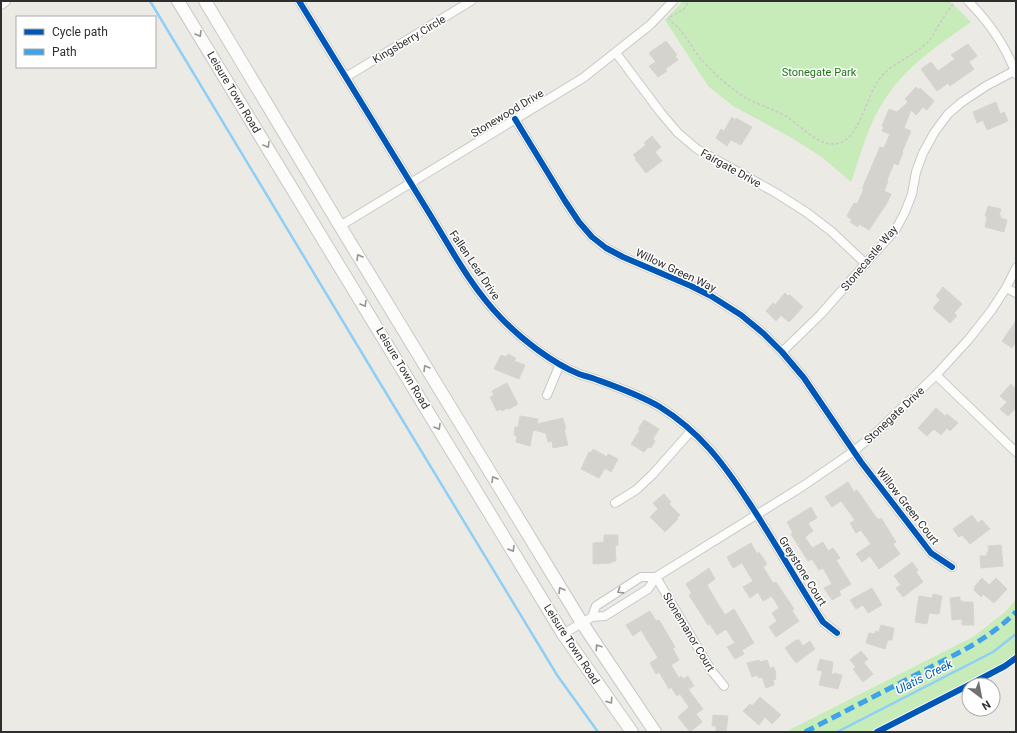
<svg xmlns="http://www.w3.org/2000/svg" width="1017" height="733" font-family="Roboto,sans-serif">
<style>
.green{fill:#c8ebba}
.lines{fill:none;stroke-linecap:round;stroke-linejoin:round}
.stream{stroke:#90cff5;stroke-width:2.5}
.building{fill:#d5d3ce;stroke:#d7d5d0}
.minor-casing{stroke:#c9c8c9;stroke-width:10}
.tertiary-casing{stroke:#c9c8c9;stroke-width:12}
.secondary-casing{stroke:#c9c8c9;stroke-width:14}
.path{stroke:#cacac9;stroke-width:1.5;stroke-dasharray:3 2;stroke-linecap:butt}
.minor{stroke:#fcfcfb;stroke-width:8}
.tertiary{stroke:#fcfcfb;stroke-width:10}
.secondary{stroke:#fcfcfb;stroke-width:12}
.quiet{stroke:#3ea3eb;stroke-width:5;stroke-dasharray:10 5;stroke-linecap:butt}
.cycleway-casing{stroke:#fff;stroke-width:8}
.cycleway{stroke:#0057b8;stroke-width:6}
.oneway{stroke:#959594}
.labels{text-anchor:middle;stroke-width:3;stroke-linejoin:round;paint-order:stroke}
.street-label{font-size:11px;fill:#2e2e2e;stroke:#fff}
.park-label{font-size:11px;fill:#1c7613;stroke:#fff}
.water-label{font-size:12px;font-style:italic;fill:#005eb0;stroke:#fff}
</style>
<rect width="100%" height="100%" fill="#eceae4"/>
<g class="green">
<path d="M 683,1 L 950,1 L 971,22 C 940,44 906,66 885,99 C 868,124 861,154 851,182 L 823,158 L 792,138 L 733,106 L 708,86 L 665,20 Z"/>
<path d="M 1016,600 L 1016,654 L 1010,660 L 869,732 L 785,732 L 973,637 L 1005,612 Z"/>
</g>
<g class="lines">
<g class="stream">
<path d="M 150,1 L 380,383 L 557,675 L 598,732"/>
<path d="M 837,732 L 993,652 L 1016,634"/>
</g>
</g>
<g class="building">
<path d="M 666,41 L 677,55 L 675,56 L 678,60 L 665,69 L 667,71 L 658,77 L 649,66 L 656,62 L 649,53 Z"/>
<path d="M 968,44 L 977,56 L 969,62 L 974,69 L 950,86 L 948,83 L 937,91 L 921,69 L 931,62 L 938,71 L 955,59 L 951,55 Z"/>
<path d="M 916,87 L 919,90 L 920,88 L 934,101 L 927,110 L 923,107 L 916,115 L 911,110 L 904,128 L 911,131 L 902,152 L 903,152 L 898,165 L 894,163 L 887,180 L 888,181 L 884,191 L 891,194 L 887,203 L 869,230 L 859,224 L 858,227 L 850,222 L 852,220 L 847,216 L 854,203 L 857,204 L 864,189 L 862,189 L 880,147 L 884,148 L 890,134 L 882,131 L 884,127 L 882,126 L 889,109 L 897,112 L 908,102 L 905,99 Z"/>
<path d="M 996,102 L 1000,114 L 1004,112 L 1008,121 L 987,130 L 983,120 L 977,123 L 973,112 Z"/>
<path d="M 732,117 L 735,120 L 736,118 L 752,127 L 741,145 L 731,140 L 727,146 L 716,138 L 721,129 L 724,131 Z"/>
<path d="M 652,136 L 661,147 L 655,152 L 662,161 L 646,173 L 635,159 L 636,158 L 633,155 L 646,145 L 644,143 Z"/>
<path d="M 988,206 L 1001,209 L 999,215 L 1001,216 L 1000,218 L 1007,220 L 1004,232 L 985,227 L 987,217 L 985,216 Z"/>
<path d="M 943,287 L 962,304 L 954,313 L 957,316 L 950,323 L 933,308 L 940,300 L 936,296 Z"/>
<path d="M 785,293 L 788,296 L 790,295 L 803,307 L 789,322 L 781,315 L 776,321 L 766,311 L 773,303 L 775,305 Z"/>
<path d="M 1016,321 L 1016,342 L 1012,348 L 1002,341 Z"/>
<path d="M 508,354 L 516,358 L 514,361 L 525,365 L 519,379 L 494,369 L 501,355 L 506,357 Z"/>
<path d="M 507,383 L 518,404 L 509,409 L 508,408 L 502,411 L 501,409 L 497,411 L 490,397 L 494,395 L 492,391 Z"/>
<path d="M 1011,384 L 1016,389 L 1016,408 L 1008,416 L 1000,409 L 1007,402 L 1000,396 Z"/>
<path d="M 936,408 L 945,416 L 947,414 L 958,423 L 950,431 L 947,428 L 941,435 L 934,429 L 927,436 L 918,428 Z"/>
<path d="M 520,416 L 538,419 L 537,424 L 563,418 L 566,429 L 564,429 L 568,445 L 553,448 L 552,441 L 548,442 L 546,433 L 533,430 L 530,446 L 516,442 L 517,436 L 514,435 L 515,427 L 518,427 Z"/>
<path d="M 644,420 L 659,429 L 653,439 L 655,441 L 651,448 L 648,447 L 644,452 L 631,444 L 640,430 L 638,429 Z"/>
<path d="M 593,449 L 607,457 L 608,454 L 618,459 L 611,472 L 605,468 L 599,478 L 581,469 L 589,452 L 591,453 Z"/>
<path d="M 848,482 L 854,492 L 857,490 L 878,520 L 881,518 L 896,542 L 893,544 L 900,554 L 879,569 L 870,556 L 862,562 L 856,554 L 871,544 L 861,530 L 856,533 L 850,523 L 855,520 L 841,501 L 832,507 L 825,497 Z"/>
<path d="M 664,494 L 671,502 L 669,504 L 680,515 L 677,518 L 678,519 L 665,532 L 650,517 L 658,509 L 653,503 Z"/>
<path d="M 811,507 L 817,518 L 808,523 L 813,531 L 805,537 L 812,548 L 823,542 L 828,551 L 833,548 L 840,558 L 836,560 L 851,584 L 839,591 L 841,595 L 832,600 L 824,588 L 832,584 L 823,568 L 819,570 L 812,559 L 808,561 L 791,534 L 793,533 L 787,522 Z"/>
<path d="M 972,515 L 978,523 L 982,520 L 990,529 L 970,544 L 962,535 L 959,537 L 953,529 Z"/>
<path d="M 604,535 L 618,535 L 618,545 L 615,546 L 616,561 L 611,562 L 611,563 L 593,564 L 593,543 L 604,542 Z"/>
<path d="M 751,543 L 757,554 L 759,552 L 767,564 L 763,567 L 773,583 L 776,582 L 794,609 L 792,611 L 799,621 L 776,637 L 769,627 L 777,621 L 772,613 L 779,608 L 772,596 L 763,601 L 758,592 L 750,598 L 743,587 L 753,581 L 742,563 L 733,568 L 727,557 Z"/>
<path d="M 1001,545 L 1003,566 L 981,568 L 980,556 L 987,556 L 987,552 L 989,552 L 988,546 Z"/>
<path d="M 912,562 L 918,570 L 916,572 L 923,582 L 903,597 L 896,588 L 901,585 L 894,576 Z"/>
<path d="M 709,568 L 715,579 L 707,585 L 718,604 L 725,615 L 734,609 L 754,643 L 742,650 L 744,654 L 735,659 L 727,647 L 735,643 L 726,629 L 717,635 L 710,624 L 708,625 L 689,595 L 692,594 L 686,584 Z"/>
<path d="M 982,578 L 989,585 L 996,578 L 1007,589 L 994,603 L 983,594 L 981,597 L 974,590 L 975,586 Z"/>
<path d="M 872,588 L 882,605 L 868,613 L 863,605 L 856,609 L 850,600 Z"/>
<path d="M 933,594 L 942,596 L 939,614 L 929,613 L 927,624 L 915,622 L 919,596 L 932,598 Z"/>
<path d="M 960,597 L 960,601 L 963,601 L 963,602 L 973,602 L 974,625 L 962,625 L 962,619 L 952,620 L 950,598 Z"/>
<path d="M 650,611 L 656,621 L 659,620 L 675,647 L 673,649 L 679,660 L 671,665 L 679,678 L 681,676 L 683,679 L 688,676 L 694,686 L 688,689 L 703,709 L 696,714 L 702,722 L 690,732 L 678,717 L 689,707 L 680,694 L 677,696 L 671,687 L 669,689 L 659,672 L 656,674 L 650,663 L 658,658 L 641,630 L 633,636 L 626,625 Z"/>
<path d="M 881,625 L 894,628 L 892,640 L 888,640 L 885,649 L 866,643 L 869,633 L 875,634 L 876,631 L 879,632 Z"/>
<path d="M 796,640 L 799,640 L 803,646 L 810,641 L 815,649 L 796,663 L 785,648 Z"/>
<path d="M 861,651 L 868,659 L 864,662 L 865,664 L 873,674 L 863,682 L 853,669 L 856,667 L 850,660 Z"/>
<path d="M 820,659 L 833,662 L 831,676 L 834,673 L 842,675 L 838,689 L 819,685 L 822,673 L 822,671 L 817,670 Z"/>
<path d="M 759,660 L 760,662 L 767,660 L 770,668 L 774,667 L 776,674 L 775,674 L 776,679 L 773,680 L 774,685 L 766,688 L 762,677 L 758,678 L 758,675 L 752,677 L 747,663 Z"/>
<path d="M 760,697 L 781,715 L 772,724 L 765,717 L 759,725 L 743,711 L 750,704 L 752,706 Z"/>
<path d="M 713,715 L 728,716 L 726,732 L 716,732 L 716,726 L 712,726 Z"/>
</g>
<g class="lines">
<g class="minor-casing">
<g id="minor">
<path d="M 299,1 C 341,70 383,139 426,208 C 449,245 470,286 501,318 C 521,339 552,363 579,374 C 584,376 590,377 595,379 C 617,387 640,395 660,407 C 700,432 723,463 748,501 C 774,540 797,582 823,622 L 837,633"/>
<path d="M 968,1 C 988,21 1006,47 1016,74"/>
<path d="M 616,53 L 661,113 L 678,133 L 697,149 L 776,193 L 806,212 L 831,231 L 866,264"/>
<path d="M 346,77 L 471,1"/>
<path d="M 515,119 L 565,201 L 579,222 L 592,237 L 606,248 L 623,257 L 691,286 L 711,296 L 741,315 L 764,334 L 782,352 L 804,378 L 861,462 L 931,553 L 952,567"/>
<path d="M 340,226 L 583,78 L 650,25 L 673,1"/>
<path d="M 1006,288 L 1016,293"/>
<path d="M 782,352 L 821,314 L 896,229 L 905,212 L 912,194 L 916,172 L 923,153 L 934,133 L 948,114 L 962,102 L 986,86 L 1016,70"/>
<path d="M 936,375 L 1016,452"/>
<path d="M 547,395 L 560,364"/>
<path d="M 615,503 L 636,490 L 653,474 L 691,431"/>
<path d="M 656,577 L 711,670 L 724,686"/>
<path d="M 592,617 L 596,606 L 641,577 L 656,577"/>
<path d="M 563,634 L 592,617 L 605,616 L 648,589 L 656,577 L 803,486 L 854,451 L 878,431 L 936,375 L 969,339 L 991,311 L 1006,288 L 1016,268"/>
</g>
</g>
<g class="tertiary-casing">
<path id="tertiary" d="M 1,4 L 5,1"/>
</g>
<g class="secondary-casing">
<g id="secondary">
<path d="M 178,1 L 563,634 L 632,732"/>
<path d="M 205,1 L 340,226 L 582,623 L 655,732"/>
</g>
</g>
<g class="path">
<path d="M 670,17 L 684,9 L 689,1"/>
<path d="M 668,18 C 672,22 677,26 681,31 C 688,39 693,49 700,58 C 710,70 726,84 738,93 C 753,104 771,107 787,117 C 803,127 823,153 844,141 C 861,131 867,95 880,78 C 892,63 914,56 928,42 C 932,38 935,31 938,26 C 943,18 948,11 953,4"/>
</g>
<use href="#minor" class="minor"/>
<use href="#tertiary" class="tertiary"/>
<use href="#secondary" class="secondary"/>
<path class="quiet" d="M 805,732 L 964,650 C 983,639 1000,628 1016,612"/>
<g class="cycleway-casing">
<g id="cycleway">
<path d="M 299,1 C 341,70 383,139 426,208 C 449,245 470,286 501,318 C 521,339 552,363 579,374 C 584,376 590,377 595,379 C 617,387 640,395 660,407 C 700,432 723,463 748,501 C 774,540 797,582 823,622 L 837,633"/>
<path d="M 515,119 L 565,201 L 579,222 L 592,237 L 606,248 L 623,257 L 691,286 L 711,296 L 741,315 L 764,334 L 782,352 L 804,378 L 861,462 L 931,553 L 952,567"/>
<path d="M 969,685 L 1005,666 L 1016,658"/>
<path d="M 877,732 L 969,685"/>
</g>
</g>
<use href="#cycleway" class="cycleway"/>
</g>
<defs><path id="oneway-chevron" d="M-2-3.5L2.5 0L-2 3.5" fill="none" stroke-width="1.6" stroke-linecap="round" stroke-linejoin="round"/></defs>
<g class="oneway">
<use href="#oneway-chevron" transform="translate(199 34) rotate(59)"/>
<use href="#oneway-chevron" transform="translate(267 145) rotate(59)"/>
<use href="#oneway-chevron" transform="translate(359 257) rotate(-121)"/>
<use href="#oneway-chevron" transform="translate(364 304) rotate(59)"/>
<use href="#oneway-chevron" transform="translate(426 368) rotate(-121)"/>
<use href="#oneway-chevron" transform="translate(438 427) rotate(59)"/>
<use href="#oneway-chevron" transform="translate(494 479) rotate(-121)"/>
<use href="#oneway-chevron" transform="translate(512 549) rotate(59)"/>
<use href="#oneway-chevron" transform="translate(561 590) rotate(-121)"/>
<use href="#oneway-chevron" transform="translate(620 591) rotate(148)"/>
<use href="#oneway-chevron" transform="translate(598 647) rotate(-124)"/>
<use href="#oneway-chevron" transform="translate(610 701) rotate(55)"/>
</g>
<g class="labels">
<g class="street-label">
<text transform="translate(409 39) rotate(-31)" y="4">Kingsberry Circle</text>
<text transform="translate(234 92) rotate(59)" y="4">Leisure Town Road</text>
<text transform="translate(507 113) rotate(-31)" y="4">Stonewood Drive</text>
<text transform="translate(731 168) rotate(29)" y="4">Fairgate Drive</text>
<text transform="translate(869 258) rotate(-50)" y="4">Stonecastle Way</text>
<text transform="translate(475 265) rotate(56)" y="4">Fallen Leaf Drive</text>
<text transform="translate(676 270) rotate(25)" y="4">Willow Green Way</text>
<text transform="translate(403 368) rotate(59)" y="4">Leisure Town Road</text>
<text transform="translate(894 415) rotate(-43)" y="4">Stonegate Drive</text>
<text transform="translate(908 506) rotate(52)" y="4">Willow Green Court</text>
<text transform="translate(803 571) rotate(58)" y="4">Greystone Court</text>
<text transform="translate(689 632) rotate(59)" y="4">Stonemanor Court</text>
<text transform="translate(572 644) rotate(57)" y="4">Leisure Town Road</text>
</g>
<g class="park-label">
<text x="819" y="76">Stonegate Park</text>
</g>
<g class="water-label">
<text transform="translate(924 677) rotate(-27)" y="4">Ulatis Creek</text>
</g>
</g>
<rect width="1017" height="733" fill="none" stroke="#2e2e2e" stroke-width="4"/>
<rect x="16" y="16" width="140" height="52" fill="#ffffff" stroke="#ababab"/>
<rect x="24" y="29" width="20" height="6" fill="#0057b8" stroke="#ababab"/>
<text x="52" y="36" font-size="12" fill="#2e2e2e">Cycle path</text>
<rect x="24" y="49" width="20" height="6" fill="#3ea3eb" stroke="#ababab"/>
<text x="52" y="56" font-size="12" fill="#2e2e2e">Path</text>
<g transform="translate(981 697) rotate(148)"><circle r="19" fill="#ffffff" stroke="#ababab"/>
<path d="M0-3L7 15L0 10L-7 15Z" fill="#70706e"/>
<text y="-6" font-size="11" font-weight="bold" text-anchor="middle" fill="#2e2e2e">N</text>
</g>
</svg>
